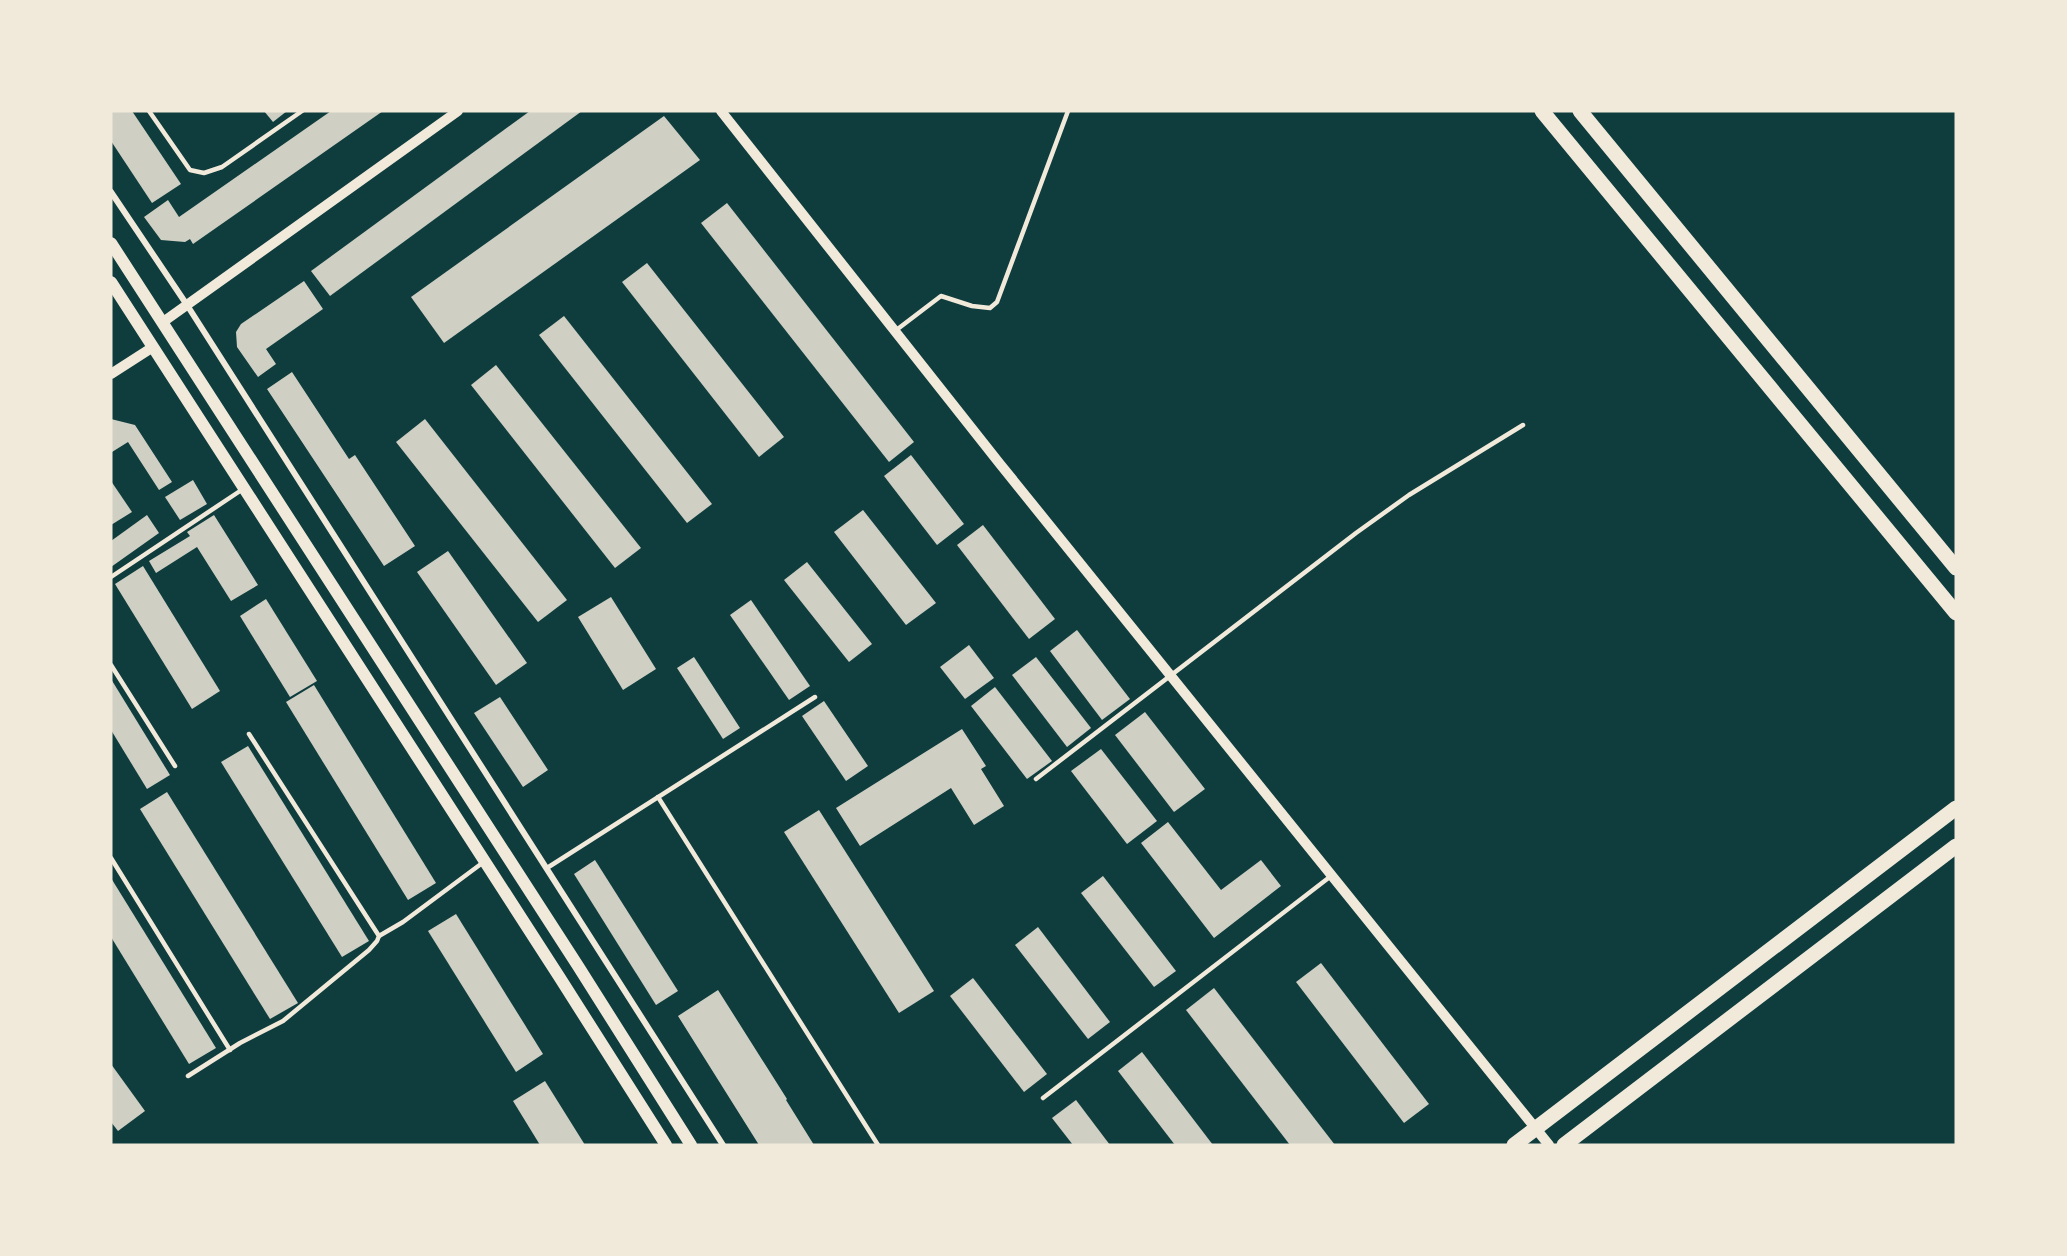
<svg xmlns="http://www.w3.org/2000/svg" width="2067" height="1256" font-family="'Work Sans',sans-serif">
<style>
.building{fill:#cfcfc3}
.lines{fill:none;stroke-linecap:round;stroke-linejoin:round}
.service{stroke:#f1e9da;stroke-width:4.5}
.minor{stroke:#f1e9da;stroke-width:6}
.tertiary{stroke:#f1e9da;stroke-width:10}
.secondary{stroke:#f1e9da;stroke-width:12}
.primary{stroke:#f1e9da;stroke-width:15}
</style>
<rect width="100%" height="100%" fill="#0f3d3e"/>
<g class="building">
<path d="M 111,111 L 132,111 L 181,184 L 152,203 L 111,141 Z"/>
<path d="M 264,111 L 287,111 L 273,122 Z"/>
<path d="M 331,111 L 383,111 L 193,244 L 190,239 L 185,242 L 161,240 L 144,217 L 168,200 L 179,217 Z"/>
<path d="M 530,111 L 582,111 L 330,296 L 311,271 Z"/>
<path d="M 664,116 L 700,160 L 444,343 L 411,297 Z"/>
<path d="M 727,203 L 914,442 L 889,462 L 701,223 Z"/>
<path d="M 647,263 L 784,437 L 759,457 L 622,282 Z"/>
<path d="M 304,281 L 323,309 L 266,349 L 276,364 L 258,377 L 237,347 L 236,332 L 241,324 Z"/>
<path d="M 564,316 L 712,504 L 687,523 L 539,335 Z"/>
<path d="M 496,365 L 641,548 L 615,568 L 471,385 Z"/>
<path d="M 292,372 L 349,459 L 355,455 L 415,546 L 384,566 L 267,389 Z"/>
<path d="M 111,419 L 135,425 L 172,482 L 159,490 L 128,442 L 112,452 Z"/>
<path d="M 425,419 L 567,600 L 538,622 L 396,442 Z"/>
<path d="M 911,455 L 964,524 L 937,545 L 884,476 Z"/>
<path d="M 193,480 L 207,504 L 180,520 L 165,497 Z"/>
<path d="M 111,481 L 132,512 L 111,525 Z"/>
<path d="M 863,510 L 936,603 L 906,625 L 834,532 Z"/>
<path d="M 147,515 L 159,533 L 111,567 L 111,541 Z"/>
<path d="M 214,515 L 258,585 L 231,601 L 197,547 L 156,573 L 149,561 L 190,536 L 187,532 Z"/>
<path d="M 983,525 L 1055,619 L 1029,639 L 957,545 Z"/>
<path d="M 448,551 L 527,663 L 496,685 L 417,572 Z"/>
<path d="M 807,562 L 872,644 L 849,662 L 784,580 Z"/>
<path d="M 143,566 L 220,691 L 192,709 L 115,584 Z"/>
<path d="M 611,597 L 656,669 L 623,690 L 578,617 Z"/>
<path d="M 266,599 L 317,681 L 290,697 L 240,616 Z"/>
<path d="M 751,600 L 810,686 L 789,700 L 730,615 Z"/>
<path d="M 1077,630 L 1130,699 L 1102,720 L 1050,651 Z"/>
<path d="M 969,645 L 994,678 L 965,699 L 940,667 Z"/>
<path d="M 694,657 L 740,728 L 723,739 L 677,668 Z"/>
<path d="M 1036,657 L 1091,728 L 1067,747 L 1012,675 Z"/>
<path d="M 111,679 L 170,775 L 147,789 L 111,730 Z"/>
<path d="M 314,685 L 436,883 L 408,900 L 286,702 Z"/>
<path d="M 995,687 L 1052,761 L 1027,779 L 971,706 Z"/>
<path d="M 500,697 L 548,770 L 523,787 L 474,713 Z"/>
<path d="M 824,701 L 868,766 L 846,781 L 802,716 Z"/>
<path d="M 1145,712 L 1205,789 L 1174,812 L 1115,735 Z"/>
<path d="M 962,729 L 986,766 L 981,769 L 1004,806 L 974,825 L 951,788 L 860,846 L 836,808 Z"/>
<path d="M 248,746 L 369,941 L 342,957 L 221,762 Z"/>
<path d="M 1101,749 L 1157,821 L 1127,844 L 1071,771 Z"/>
<path d="M 167,792 L 298,1003 L 270,1019 L 140,809 Z"/>
<path d="M 819,810 L 934,991 L 899,1013 L 784,832 Z"/>
<path d="M 1168,822 L 1221,890 L 1261,860 L 1281,886 L 1214,938 L 1141,843 Z"/>
<path d="M 595,860 L 678,991 L 656,1005 L 574,874 Z"/>
<path d="M 1103,876 L 1176,971 L 1154,987 L 1081,893 Z"/>
<path d="M 111,878 L 216,1048 L 189,1064 L 111,937 Z"/>
<path d="M 456,914 L 543,1054 L 516,1072 L 428,931 Z"/>
<path d="M 1038,927 L 1110,1022 L 1088,1039 L 1015,945 Z"/>
<path d="M 1321,963 L 1429,1104 L 1404,1123 L 1296,982 Z"/>
<path d="M 973,978 L 1047,1074 L 1024,1092 L 950,996 Z"/>
<path d="M 1214,988 L 1335,1145 L 1290,1145 L 1186,1010 Z"/>
<path d="M 718,990 L 787,1099 L 786,1100 L 814,1145 L 759,1145 L 678,1016 Z"/>
<path d="M 1142,1052 L 1213,1145 L 1175,1145 L 1118,1071 Z"/>
<path d="M 111,1064 L 145,1111 L 118,1131 L 111,1122 Z"/>
<path d="M 545,1081 L 585,1145 L 540,1145 L 513,1101 Z"/>
<path d="M 1076,1100 L 1110,1145 L 1073,1145 L 1052,1118 Z"/>
</g>
<g class="lines">
<g class="service">
<path d="M 149,111 L 190,170 L 204,173 L 222,167 L 302,111"/>
<path d="M 895,331 L 941,296 L 972,306 L 990,308 L 997,302 L 1068,111"/>
<path d="M 111,577 L 243,489"/>
<path d="M 111,665 L 175,766"/>
<path d="M 1036,779 L 1356,533 L 1409,495 L 1523,425"/>
<path d="M 658,797 L 878,1145"/>
<path d="M 111,858 L 230,1050"/>
<path d="M 547,868 L 815,697"/>
<path d="M 379,936 L 403,922 L 485,861"/>
<path d="M 188,1076 L 240,1043 L 283,1021 L 369,950 L 377,941 L 379,936 L 249,734"/>
<path d="M 1043,1098 L 1331,876"/>
</g>
<path class="minor" d="M 111,192 L 187,305 L 723,1145"/>
<g class="tertiary">
<path d="M 721,111 L 1000,464 L 1549,1145"/>
<path d="M 163,322 L 458,111"/>
<path d="M 111,374 L 153,347"/>
</g>
<g class="secondary">
<path d="M 111,243 L 578,966 L 691,1145"/>
<path d="M 111,282 L 560,978 L 666,1145"/>
</g>
<g class="primary">
<path d="M 1542,111 L 1956,613"/>
<path d="M 1580,111 L 1956,568"/>
<path d="M 1514,1145 L 1956,808"/>
<path d="M 1564,1145 L 1956,846"/>
</g>
</g>
<rect width="2067" height="1256" fill="none" stroke="#f1e9da" stroke-width="225"/>
</svg>
